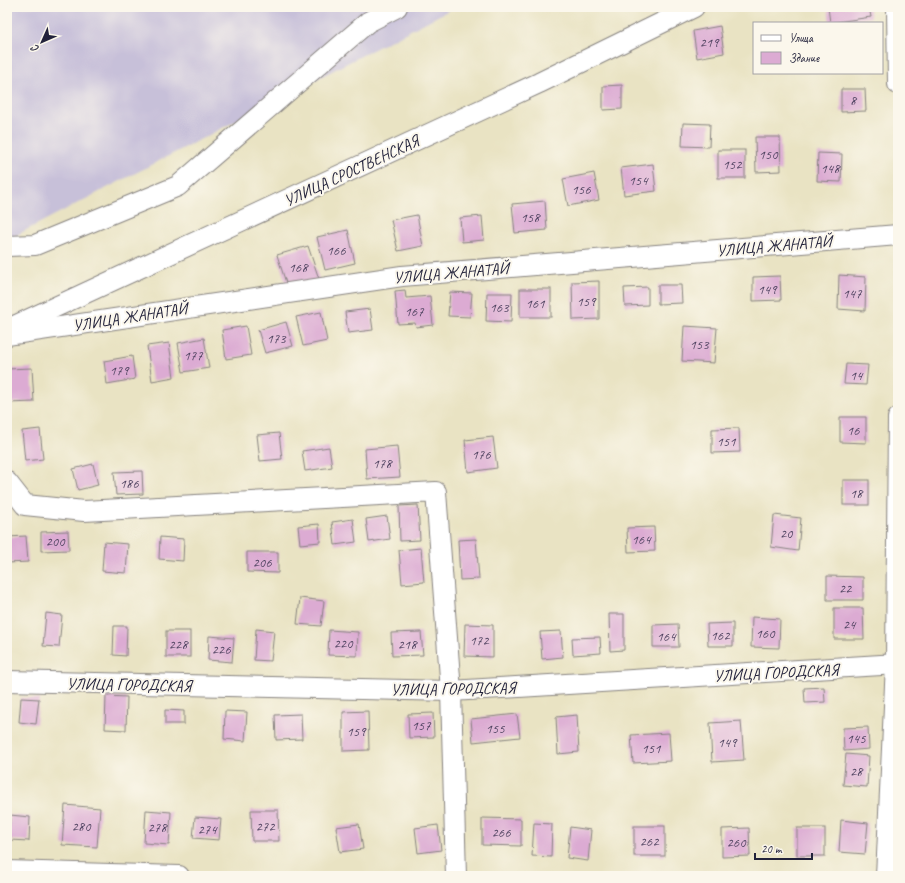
<svg xmlns="http://www.w3.org/2000/svg" width="905" height="883" font-family="Caveat,sans-serif">
<style>
.railway{fill:#c7c0d9}
.building{fill:#dcabd3}
.lines{fill:none;stroke-linecap:round;stroke-linejoin:round}
.minor-casing{stroke:#86827f;stroke-width:22}
.minor{stroke:#fff;stroke-width:20}
.labels{text-anchor:middle;stroke-width:4;stroke-linejoin:round;paint-order:stroke}
.number-label{font-size:14px;fill:#504461}
.street-label{font-size:16px;fill:#22223b;stroke:#fbf7ec}
</style>
<rect width="100%" height="100%" fill="#fbf7ec"/>
<filter id="ink" filterUnits="userSpaceOnUse"><feTurbulence type="fractalNoise" baseFrequency=".025" numOctaves="2"/><feDisplacementMap in="SourceGraphic" scale="8" xChannelSelector="R" yChannelSelector="G"/><feConvolveMatrix kernelMatrix="1 2 1 2 8 2 1 2 1" color-interpolation-filters="sRGB"/></filter>
<filter id="wash" filterUnits="userSpaceOnUse"><feTurbulence type="fractalNoise" baseFrequency=".012" numOctaves="4" result="noise"/><feDisplacementMap in="SourceGraphic" scale="16" xChannelSelector="R" yChannelSelector="G"/><feGaussianBlur stdDeviation="0.9" result="paint"/><feColorMatrix in="noise" values="0 0 0 0 0 0 0 0 0 0 0 0 0 0 0 0 0 1.4 0 .05"/><feComposite in="paint" operator="in"/></filter>
<g filter="url(#wash)">
<rect width="100%" height="100%" fill="#e9e3c3"/>
<path class="railway" d="M 7,7 L 455,7 L 7,240 Z"/>
<g id="blocks">
<g class="building">
<path d="M 828,7 L 869,7 L 871,17 L 830,23 Z"/>
<path d="M 720,26 L 724,53 L 697,58 L 693,31 Z"/>
<path d="M 622,85 L 622,109 L 603,110 L 603,86 Z"/>
<path d="M 841,89 L 865,89 L 866,111 L 841,112 Z"/>
<path d="M 683,123 L 710,124 L 709,147 L 682,146 Z"/>
<path d="M 755,137 L 780,137 L 781,171 L 756,172 Z"/>
<rect x="718" y="150" width="27" height="28"/>
<path d="M 818,153 L 842,154 L 841,182 L 817,181 Z"/>
<path d="M 653,164 L 656,191 L 624,195 L 621,168 Z"/>
<path d="M 594,173 L 599,200 L 568,206 L 563,179 Z"/>
<path d="M 545,201 L 547,230 L 515,233 L 512,204 Z"/>
<path d="M 417,215 L 423,246 L 398,251 L 391,220 Z"/>
<path d="M 482,216 L 484,240 L 462,242 L 460,218 Z"/>
<path d="M 348,230 L 355,263 L 325,270 L 317,237 Z"/>
<path d="M 308,246 L 319,279 L 288,289 L 277,255 Z"/>
<path d="M 839,275 L 866,277 L 865,311 L 838,309 Z"/>
<path d="M 780,276 L 781,300 L 753,301 L 753,277 Z"/>
<path d="M 599,281 L 599,319 L 573,320 L 572,282 Z"/>
<path d="M 658,285 L 681,285 L 682,303 L 658,304 Z"/>
<path d="M 648,287 L 648,305 L 625,306 L 624,288 Z"/>
<rect x="520" y="289" width="31" height="28"/>
<path d="M 405,290 L 406,298 L 430,296 L 433,325 L 416,327 L 415,323 L 398,324 L 395,291 Z"/>
<path d="M 450,292 L 472,293 L 470,317 L 448,316 Z"/>
<path d="M 487,293 L 512,293 L 511,322 L 486,321 Z"/>
<path d="M 370,309 L 373,330 L 348,333 L 345,312 Z"/>
<path d="M 321,312 L 327,341 L 303,346 L 296,317 Z"/>
<path d="M 286,322 L 293,346 L 265,353 L 258,330 Z"/>
<path d="M 246,326 L 251,355 L 226,359 L 222,330 Z"/>
<path d="M 684,326 L 717,328 L 714,363 L 682,361 Z"/>
<path d="M 204,338 L 209,368 L 183,372 L 178,343 Z"/>
<path d="M 169,343 L 174,377 L 152,381 L 147,346 Z"/>
<path d="M 132,356 L 135,379 L 107,384 L 104,361 Z"/>
<path d="M 846,364 L 868,365 L 866,385 L 844,384 Z"/>
<path d="M 32,368 L 34,402 L 8,403 L 7,369 Z"/>
<path d="M 840,417 L 866,417 L 866,443 L 840,442 Z"/>
<path d="M 739,428 L 740,452 L 712,453 L 712,429 Z"/>
<path d="M 40,429 L 43,459 L 25,461 L 22,431 Z"/>
<path d="M 279,433 L 282,459 L 260,461 L 257,435 Z"/>
<path d="M 493,437 L 497,468 L 468,472 L 465,440 Z"/>
<path d="M 397,446 L 400,477 L 367,479 L 365,449 Z"/>
<path d="M 329,447 L 332,467 L 305,471 L 302,451 Z"/>
<path d="M 93,464 L 98,485 L 78,490 L 73,469 Z"/>
<path d="M 142,471 L 143,494 L 116,495 L 114,472 Z"/>
<rect x="843" y="480" width="26" height="25"/>
<path d="M 418,505 L 420,540 L 400,541 L 399,506 Z"/>
<path d="M 774,515 L 801,518 L 798,551 L 771,547 Z"/>
<path d="M 387,516 L 390,539 L 369,542 L 366,519 Z"/>
<path d="M 353,519 L 356,542 L 335,545 L 332,522 Z"/>
<path d="M 319,524 L 320,542 L 300,544 L 298,526 Z"/>
<path d="M 654,527 L 655,551 L 628,552 L 627,528 Z"/>
<path d="M 68,531 L 69,550 L 41,551 L 41,532 Z"/>
<path d="M 26,536 L 28,562 L 7,563 L 7,537 Z"/>
<path d="M 160,537 L 184,539 L 183,561 L 159,559 Z"/>
<path d="M 476,539 L 479,579 L 460,580 L 458,540 Z"/>
<path d="M 104,542 L 128,544 L 126,573 L 102,571 Z"/>
<path d="M 421,548 L 424,582 L 402,584 L 399,550 Z"/>
<path d="M 247,552 L 278,552 L 278,573 L 247,572 Z"/>
<path d="M 827,576 L 863,577 L 863,600 L 827,600 Z"/>
<path d="M 300,598 L 324,601 L 321,626 L 297,624 Z"/>
<path d="M 834,608 L 863,608 L 864,639 L 834,639 Z"/>
<path d="M 46,613 L 62,615 L 59,647 L 43,646 Z"/>
<path d="M 609,614 L 624,614 L 624,650 L 610,651 Z"/>
<path d="M 752,617 L 780,619 L 779,648 L 751,647 Z"/>
<path d="M 733,623 L 733,646 L 708,646 L 707,624 Z"/>
<path d="M 465,624 L 493,625 L 493,657 L 464,656 Z"/>
<path d="M 678,624 L 679,647 L 653,647 L 653,625 Z"/>
<path d="M 114,626 L 127,626 L 126,656 L 113,655 Z"/>
<path d="M 256,629 L 274,631 L 271,661 L 254,660 Z"/>
<path d="M 329,630 L 358,632 L 357,656 L 328,655 Z"/>
<rect x="166" y="631" width="24" height="26"/>
<path d="M 561,631 L 563,657 L 542,659 L 540,632 Z"/>
<path d="M 421,632 L 423,655 L 392,656 L 391,633 Z"/>
<path d="M 209,636 L 234,638 L 232,662 L 208,660 Z"/>
<path d="M 600,637 L 601,653 L 573,655 L 572,638 Z"/>
<path d="M 824,687 L 825,702 L 805,703 L 804,688 Z"/>
<path d="M 106,696 L 127,697 L 126,730 L 105,729 Z"/>
<path d="M 21,698 L 39,699 L 36,724 L 19,722 Z"/>
<path d="M 165,710 L 184,711 L 184,724 L 165,724 Z"/>
<path d="M 225,711 L 247,712 L 245,741 L 224,739 Z"/>
<path d="M 368,711 L 369,750 L 343,751 L 343,712 Z"/>
<path d="M 433,713 L 434,737 L 409,738 L 408,714 Z"/>
<path d="M 301,714 L 302,739 L 276,740 L 275,715 Z"/>
<path d="M 517,714 L 520,737 L 473,742 L 471,719 Z"/>
<path d="M 577,715 L 579,752 L 558,754 L 556,717 Z"/>
<path d="M 741,721 L 744,760 L 712,762 L 710,723 Z"/>
<path d="M 868,727 L 869,749 L 844,751 L 843,728 Z"/>
<path d="M 669,733 L 671,761 L 633,763 L 631,735 Z"/>
<path d="M 846,754 L 869,756 L 867,787 L 843,785 Z"/>
<path d="M 65,805 L 100,808 L 97,847 L 62,845 Z"/>
<path d="M 146,810 L 171,812 L 169,845 L 144,843 Z"/>
<path d="M 251,810 L 278,810 L 279,841 L 252,841 Z"/>
<path d="M 10,815 L 30,817 L 29,841 L 9,840 Z"/>
<path d="M 195,817 L 221,819 L 219,840 L 193,838 Z"/>
<path d="M 482,818 L 521,819 L 521,846 L 482,845 Z"/>
<path d="M 841,820 L 868,823 L 865,854 L 839,852 Z"/>
<path d="M 534,823 L 552,824 L 551,857 L 532,856 Z"/>
<path d="M 359,824 L 363,849 L 340,852 L 336,827 Z"/>
<path d="M 438,825 L 441,850 L 418,853 L 415,828 Z"/>
<rect x="634" y="826" width="31" height="30"/>
<path d="M 570,827 L 591,830 L 588,861 L 567,858 Z"/>
<path d="M 749,828 L 750,856 L 722,857 L 722,829 Z"/>
<rect x="797" y="828" width="28" height="28"/>
</g>
</g>
</g>
<g filter="url(#ink)">
<use href="#blocks" fill-opacity="0" stroke="#86827f" stroke-width="1"/>
<g class="lines">
<g class="minor-casing">
<g id="minor">
<path d="M 897,7 L 898,84"/>
<path d="M 7,246 L 35,245 L 178,186 L 368,22 L 397,7"/>
<path d="M 10,328 L 539,83 L 694,7"/>
<path d="M 7,335 L 402,276 L 898,235"/>
<path d="M 7,482 L 25,505 L 84,511 L 436,492 L 451,691 L 456,876"/>
<path d="M 7,681 L 451,691 L 898,664"/>
<path d="M 7,871 L 179,876"/>
<path d="M 886,876 L 896,664 L 898,418"/>
</g>
</g>
<use href="#minor" class="minor"/>
</g>
</g>
<g class="labels">
<g class="number-label">
<text x="709" y="47">219</text>
<text x="853" y="105">8</text>
<text x="768" y="159">150</text>
<text x="732" y="169">152</text>
<text x="830" y="173">148</text>
<text x="638" y="185">154</text>
<text x="581" y="194">156</text>
<text x="530" y="222">158</text>
<text x="336" y="255">166</text>
<text x="298" y="272">168</text>
<text x="767" y="294">149</text>
<text x="852" y="298">147</text>
<text x="586" y="306">159</text>
<text x="535" y="308">161</text>
<text x="499" y="312">163</text>
<text x="414" y="316">167</text>
<text x="276" y="343">173</text>
<text x="699" y="349">153</text>
<text x="193" y="360">177</text>
<text x="119" y="375">179</text>
<text x="856" y="380">14</text>
<text x="853" y="435">16</text>
<text x="726" y="446">151</text>
<text x="481" y="459">176</text>
<text x="382" y="468">178</text>
<text x="129" y="488">186</text>
<text x="856" y="498">18</text>
<text x="786" y="538">20</text>
<text x="641" y="544">164</text>
<text x="55" y="546">200</text>
<text x="262" y="567">206</text>
<text x="845" y="593">22</text>
<text x="849" y="629">24</text>
<text x="765" y="638">160</text>
<text x="720" y="640">162</text>
<text x="666" y="641">164</text>
<text x="479" y="645">172</text>
<text x="343" y="648">220</text>
<text x="178" y="649">228</text>
<text x="407" y="649">218</text>
<text x="221" y="654">226</text>
<text x="421" y="730">157</text>
<text x="495" y="733">155</text>
<text x="356" y="736">159</text>
<text x="856" y="743">145</text>
<text x="727" y="747">149</text>
<text x="651" y="753">151</text>
<text x="856" y="776">28</text>
<text x="81" y="831">280</text>
<text x="265" y="831">272</text>
<text x="157" y="832">278</text>
<text x="207" y="834">274</text>
<text x="501" y="837">266</text>
<text x="649" y="846">262</text>
<text x="736" y="847">260</text>
</g>
<g class="street-label">
<text transform="translate(351 170) rotate(-25)" y="6">УЛИЦА СРОСТВЕНСКАЯ</text>
<text transform="translate(774 245) rotate(-5)" y="6">УЛИЦА ЖАНАТАЙ</text>
<text transform="translate(451 272) rotate(-5)" y="6">УЛИЦА ЖАНАТАЙ</text>
<text transform="translate(130 316) rotate(-9)" y="6">УЛИЦА ЖАНАТАЙ</text>
<text transform="translate(776 672) rotate(-3)" y="6">УЛИЦА ГОРОДСКАЯ</text>
<text transform="translate(129 684) rotate(1)" y="6">УЛИЦА ГОРОДСКАЯ</text>
<text transform="translate(453 688) rotate(-1)" y="6">УЛИЦА ГОРОДСКАЯ</text>
</g>
</g>
<rect width="905" height="883" fill="none" stroke="#fbf7ec" stroke-width="24"/>
<rect x="753" y="22" width="130" height="52" fill="#fbf7ec" stroke="#a4a2a5"/>
<rect x="761" y="35" width="20" height="6" fill="#ffffff" stroke="#a4a2a5"/>
<text x="789" y="42" font-size="12" fill="#22223b">Улица</text>
<rect x="761" y="52" width="20" height="12" fill="#dcabd3" stroke="#a4a2a5"/>
<text x="789" y="62" font-size="12" fill="#22223b">Здание</text>
<g transform="translate(42 42) rotate(225)" stroke="#fbf7ec" stroke-width="3" paint-order="stroke">
<path d="M0-3L7 15L0 10L-7 15Z" fill="#22223b"/>
<text y="-6" font-size="11" font-weight="bold" text-anchor="middle" fill="#22223b">С</text>
</g>
<path d="M755 853v6h57v-6" fill="none" stroke="#22223b" stroke-width="2"/>
<text x="761" y="853" font-size="12" fill="#22223b" stroke="#fbf7ec" stroke-width="3" paint-order="stroke">20 m</text>
</svg>
